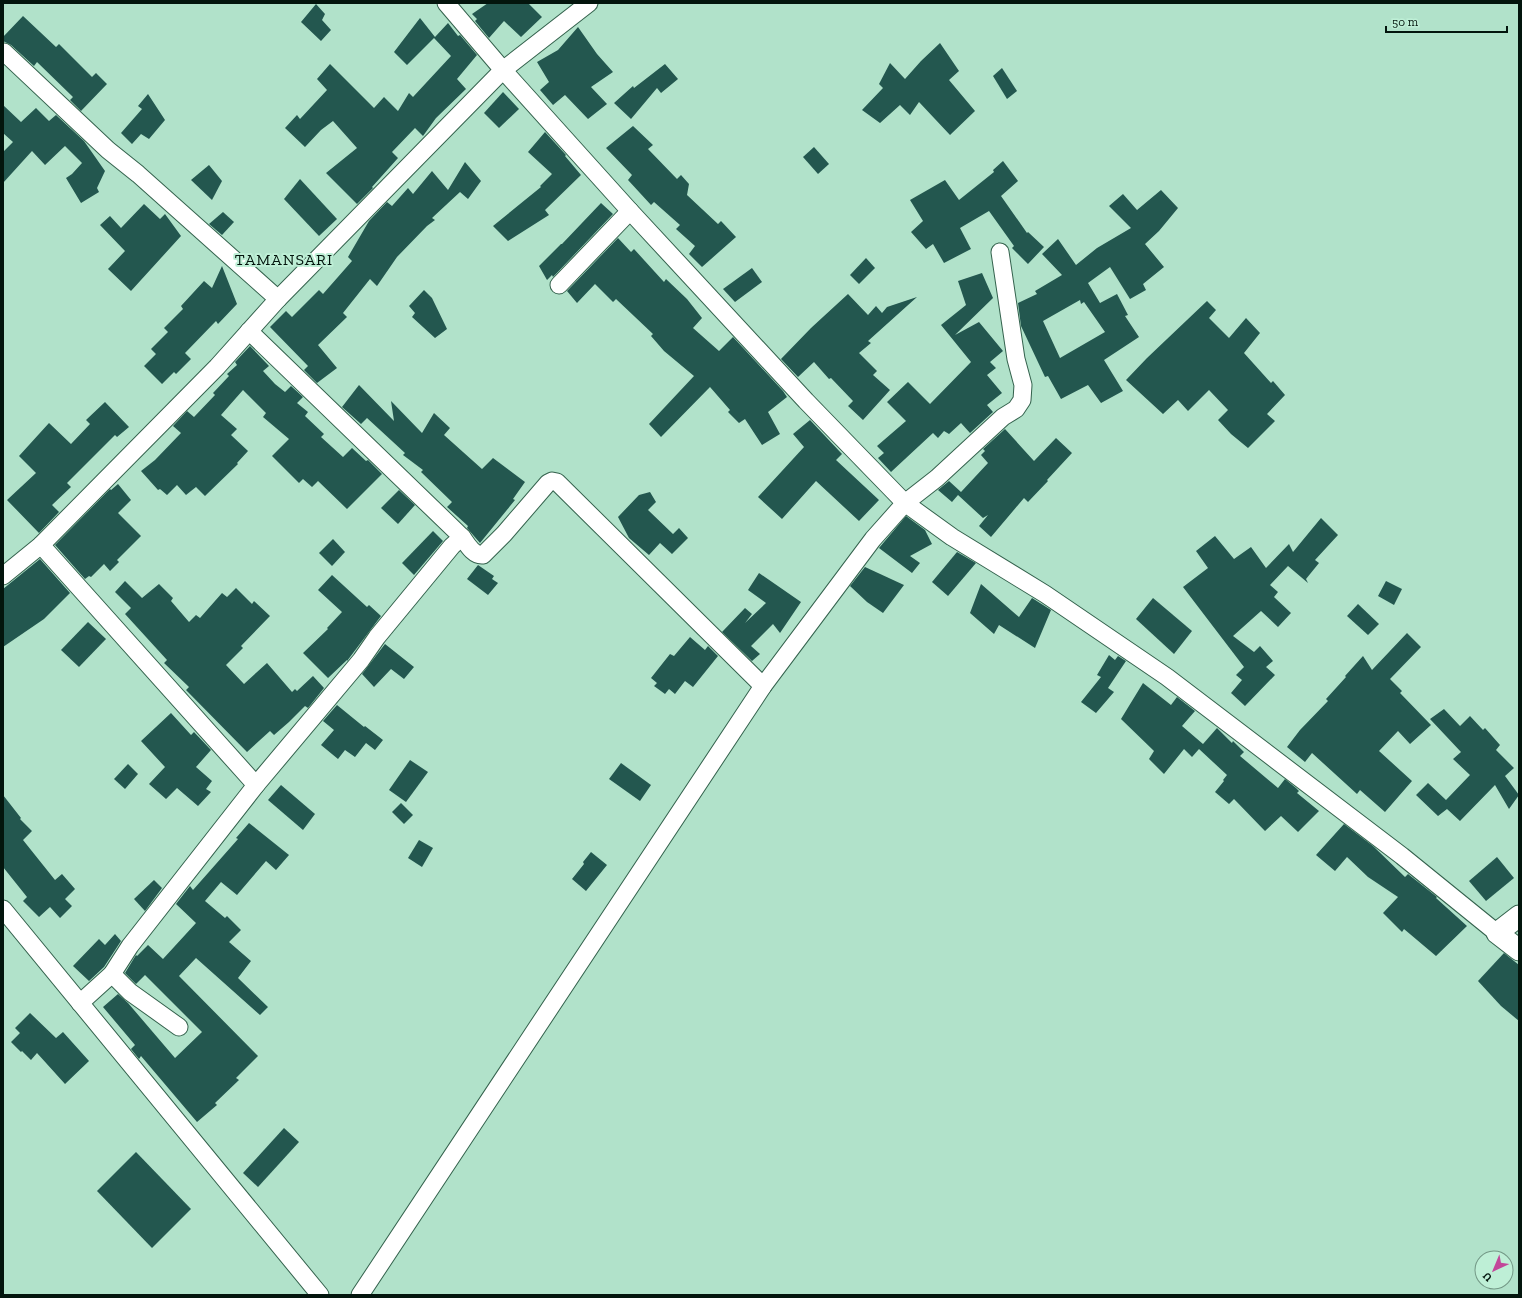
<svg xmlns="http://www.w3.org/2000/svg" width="1522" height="1298" font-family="'Zilla Slab',serif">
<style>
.building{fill:#23574f;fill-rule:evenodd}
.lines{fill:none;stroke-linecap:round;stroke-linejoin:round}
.minor-casing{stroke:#34624d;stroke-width:19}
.tertiary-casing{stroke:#34624d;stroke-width:23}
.minor{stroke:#fff;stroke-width:17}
.tertiary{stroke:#fff;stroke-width:21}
.labels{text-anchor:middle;stroke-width:4;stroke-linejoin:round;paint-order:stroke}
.quarter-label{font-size:16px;letter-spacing:1px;fill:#03150d;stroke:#beefd6}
</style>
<rect width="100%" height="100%" fill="#b1e2ca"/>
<g class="building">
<path d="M 488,3 L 528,3 L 542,17 L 521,37 L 504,21 L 489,38 L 475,21 L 477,19 L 472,14 Z"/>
<path d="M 316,4 L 325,14 L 322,20 L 331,30 L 321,41 L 301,22 Z"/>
<path d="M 23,16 L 56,47 L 59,44 L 92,77 L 96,73 L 107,84 L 81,111 L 70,100 L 73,97 L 37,62 L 34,66 L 11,45 L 3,41 L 3,37 Z"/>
<path d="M 420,18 L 435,37 L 448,23 L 458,36 L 460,35 L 477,55 L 457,79 L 466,89 L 436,118 L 423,136 L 415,128 L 392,152 L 398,158 L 372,187 L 373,188 L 357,204 L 326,173 L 357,148 L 333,121 L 321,130 L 305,147 L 285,128 L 297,115 L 300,119 L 327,90 L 317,79 L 330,64 L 374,108 L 384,97 L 398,111 L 409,93 L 413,97 L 451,56 L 434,38 L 407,65 L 394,52 Z"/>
<path d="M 578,27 L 597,54 L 613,72 L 591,87 L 607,104 L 588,119 L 565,95 L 553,105 L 540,90 L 549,82 L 537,62 L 558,50 Z"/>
<path d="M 940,43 L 959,71 L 949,80 L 975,111 L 950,135 L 919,102 L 910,115 L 900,105 L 880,123 L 862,110 L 883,88 L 879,84 L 890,63 L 905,79 L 921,61 Z"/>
<path d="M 665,64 L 678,79 L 661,93 L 657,88 L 631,119 L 614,103 L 633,86 L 634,88 Z"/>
<path d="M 1002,68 L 1017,91 L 1007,99 L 993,76 Z"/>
<path d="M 503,92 L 519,109 L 499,128 L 484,113 Z"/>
<path d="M 148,94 L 165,120 L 149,139 L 141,134 L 132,144 L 121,133 L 142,109 L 138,106 Z"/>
<path d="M 3,105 L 21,122 L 36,108 L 49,121 L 56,115 L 84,141 L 105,171 L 97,188 L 99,192 L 81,203 L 66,178 L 72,174 L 82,163 L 65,146 L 45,165 L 32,151 L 3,183 L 3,152 L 13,142 L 3,133 Z"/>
<path d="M 633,126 L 653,145 L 648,149 L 677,179 L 681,175 L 689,184 L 687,195 L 718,224 L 721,221 L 736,237 L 702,267 L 689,254 L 695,246 L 676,229 L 680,225 L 654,202 L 651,205 L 628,180 L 632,175 L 606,148 Z"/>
<path d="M 545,132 L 566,155 L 565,156 L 581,175 L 545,210 L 549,215 L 508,241 L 493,226 L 541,187 L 540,186 L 552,174 L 528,152 Z"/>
<path d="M 814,147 L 829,164 L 818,174 L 803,157 Z"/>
<path d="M 1003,161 L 1018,181 L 1001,196 L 1027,233 L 1028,232 L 1044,247 L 1028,264 L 1012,248 L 1014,246 L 989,211 L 960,228 L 971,249 L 944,263 L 933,244 L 926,249 L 911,232 L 923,221 L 910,200 L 945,180 L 959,200 L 994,172 L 993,170 Z"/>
<path d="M 465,162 L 481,181 L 468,199 L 460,192 L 432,218 L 435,220 L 427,226 L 397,257 L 377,286 L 370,279 L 343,313 L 347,317 L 318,345 L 337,368 L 317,383 L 304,370 L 308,366 L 270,327 L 286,311 L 292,317 L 319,290 L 323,294 L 352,261 L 348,257 L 369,221 L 387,202 L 392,206 L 408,188 L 413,194 L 432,171 L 448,190 Z"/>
<path d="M 209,165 L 222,181 L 212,200 L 191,180 Z"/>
<path d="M 300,179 L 337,219 L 319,236 L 284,199 Z"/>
<path d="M 1161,190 L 1178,208 L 1159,231 L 1145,244 L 1164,267 L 1143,284 L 1146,290 L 1130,299 L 1110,267 L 1088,283 L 1100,303 L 1117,294 L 1128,315 L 1125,316 L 1139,337 L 1104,360 L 1123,391 L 1101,403 L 1088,385 L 1061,399 L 1048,376 L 1045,377 L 1021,326 L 1018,303 L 1037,294 L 1035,291 L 1062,275 L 1042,254 L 1058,239 L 1076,265 L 1097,248 L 1131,228 L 1109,206 L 1123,194 L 1137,210 ZM 1080,300 L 1081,304 L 1084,302 L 1105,332 L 1060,358 L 1043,321 Z"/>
<path d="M 601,203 L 613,214 L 553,277 L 552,275 L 547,280 L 539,266 L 561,244 L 562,244 Z"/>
<path d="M 144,204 L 160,219 L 165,214 L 181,236 L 131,291 L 108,269 L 125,251 L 100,225 L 110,216 L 121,228 Z"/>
<path d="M 223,212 L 234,222 L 222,235 L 209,224 Z"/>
<path d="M 618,238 L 631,252 L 634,249 L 664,282 L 666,279 L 687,299 L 702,318 L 693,328 L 719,351 L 733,337 L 783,391 L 787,397 L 768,412 L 780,434 L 762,445 L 745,419 L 739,423 L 728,412 L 730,410 L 710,387 L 661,437 L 649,424 L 694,376 L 664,351 L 651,336 L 653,334 L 616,299 L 613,302 L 595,284 L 577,303 L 567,291 Z"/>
<path d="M 866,258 L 875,268 L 859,284 L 850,275 Z"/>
<path d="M 222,266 L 237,304 L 218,324 L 216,321 L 185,353 L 191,359 L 176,374 L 174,372 L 162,384 L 144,366 L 156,354 L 151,349 L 168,332 L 164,328 L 183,309 L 181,306 L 204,281 L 212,288 Z"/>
<path d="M 752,268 L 762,282 L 735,302 L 723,289 Z"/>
<path d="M 982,273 L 993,298 L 955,335 L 979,322 L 1003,351 L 990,362 L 996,368 L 987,375 L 1002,393 L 987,405 L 993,412 L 970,433 L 961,423 L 949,434 L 944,431 L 938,438 L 933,433 L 891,472 L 878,458 L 884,453 L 877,446 L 906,421 L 887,402 L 908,382 L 930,404 L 971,362 L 941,325 L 966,305 L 958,281 Z"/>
<path d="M 424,290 L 432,298 L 447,329 L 435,338 L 412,317 L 415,313 L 409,306 Z"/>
<path d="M 848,294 L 868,315 L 876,306 L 882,313 L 887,307 L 917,297 L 868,341 L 871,343 L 859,353 L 877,371 L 873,375 L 890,390 L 863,420 L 848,406 L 853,401 L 831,378 L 829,379 L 814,362 L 798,377 L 781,359 L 811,328 Z"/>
<path d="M 1207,301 L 1216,310 L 1209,318 L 1229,338 L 1246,318 L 1260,333 L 1244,353 L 1271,383 L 1273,381 L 1285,395 L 1267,414 L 1275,421 L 1248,448 L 1231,434 L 1218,420 L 1228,410 L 1209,390 L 1188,411 L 1178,400 L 1163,414 L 1126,380 L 1147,358 Z"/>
<path d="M 250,346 L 269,366 L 263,371 L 275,384 L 285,392 L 291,386 L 303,397 L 297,403 L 308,412 L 305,416 L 324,434 L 321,437 L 343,457 L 352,448 L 366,461 L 368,460 L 382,474 L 347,509 L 318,481 L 312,487 L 303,479 L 299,483 L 272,456 L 289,439 L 263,417 L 266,413 L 243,390 L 221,415 L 237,429 L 231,435 L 248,451 L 237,463 L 238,464 L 205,496 L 196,487 L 186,495 L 177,485 L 167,495 L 160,489 L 158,490 L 141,471 L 155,460 L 181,433 L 173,426 L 187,411 L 194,417 L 215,395 L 213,393 L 229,376 L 227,374 L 237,365 L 235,362 Z"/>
<path d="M 359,385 L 394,421 L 391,401 L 422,433 L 434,413 L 450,428 L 444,435 L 482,469 L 493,458 L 525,482 L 513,499 L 515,500 L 480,543 L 467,528 L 468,526 L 447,507 L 452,502 L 421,472 L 423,470 L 403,455 L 405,453 L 367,418 L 361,424 L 342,407 Z"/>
<path d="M 105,402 L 129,427 L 117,437 L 115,435 L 67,483 L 71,487 L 52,505 L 59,512 L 39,533 L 7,500 L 36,473 L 19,456 L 49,423 L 71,444 L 90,424 L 86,420 Z"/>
<path d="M 810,420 L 842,454 L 836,460 L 879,500 L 859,521 L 816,481 L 782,519 L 758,497 L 804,447 L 793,434 Z"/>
<path d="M 1005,429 L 1034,461 L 1056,438 L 1072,453 L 1047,480 L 1048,481 L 1028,502 L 1024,498 L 991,537 L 979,526 L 988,515 L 983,518 L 958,495 L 952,502 L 938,490 L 949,481 L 961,492 L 988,463 L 981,455 L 985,451 L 983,449 Z"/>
<path d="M 118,484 L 131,500 L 118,513 L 141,536 L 117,560 L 119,562 L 110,571 L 104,564 L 91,577 L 89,576 L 85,579 L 55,545 L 110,489 L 111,490 Z"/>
<path d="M 399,490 L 415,505 L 398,524 L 381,508 Z"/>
<path d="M 650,492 L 656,502 L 648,510 L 673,534 L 679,528 L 688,538 L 672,554 L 660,543 L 649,555 L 629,538 L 618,517 L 639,495 Z"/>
<path d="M 906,516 L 925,530 L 932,544 L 910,556 L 920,563 L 912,573 L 879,548 Z"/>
<path d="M 1321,518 L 1338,535 L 1315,560 L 1319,563 L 1306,579 L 1308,583 L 1288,566 L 1270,585 L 1278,592 L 1274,597 L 1291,613 L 1278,627 L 1261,611 L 1233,636 L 1254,652 L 1260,646 L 1273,661 L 1266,667 L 1275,675 L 1245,706 L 1231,693 L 1242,680 L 1236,675 L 1244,667 L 1183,587 L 1208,568 L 1196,551 L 1215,536 L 1234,559 L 1251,547 L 1266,568 L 1289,544 L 1293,552 Z"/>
<path d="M 433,531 L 443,541 L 414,575 L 402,563 Z"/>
<path d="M 333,539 L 345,552 L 332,566 L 319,553 Z"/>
<path d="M 957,552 L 976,563 L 948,596 L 932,582 Z"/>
<path d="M 40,559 L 70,593 L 44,619 L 3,647 L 3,589 Z"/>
<path d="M 478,565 L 494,576 L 492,579 L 498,583 L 488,595 L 467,579 Z"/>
<path d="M 865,567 L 904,585 L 883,613 L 867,602 L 850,586 Z"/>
<path d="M 759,573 L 801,602 L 780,633 L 773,624 L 751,646 L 760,654 L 752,661 L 722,632 L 745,608 L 752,614 L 745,623 L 766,603 L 748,590 Z"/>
<path d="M 332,575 L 367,607 L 369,605 L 381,616 L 347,661 L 347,660 L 328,678 L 303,653 L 328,629 L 327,628 L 342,612 L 318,590 Z"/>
<path d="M 125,581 L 142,598 L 159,584 L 173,598 L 171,601 L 189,622 L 196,615 L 200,618 L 222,593 L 227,597 L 236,588 L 252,604 L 254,601 L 270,616 L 241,646 L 243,648 L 226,665 L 244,684 L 267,663 L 292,692 L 295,689 L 297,691 L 313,676 L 324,688 L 308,708 L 305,706 L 289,722 L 274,735 L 270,731 L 247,752 L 186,690 L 189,687 L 164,663 L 167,660 L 125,614 L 131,608 L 115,592 Z"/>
<path d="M 1386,581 L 1402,589 L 1394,605 L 1378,596 Z"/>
<path d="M 981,584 L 1019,617 L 1032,598 L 1051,610 L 1035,648 L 999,625 L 994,634 L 970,613 Z"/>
<path d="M 1153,598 L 1192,631 L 1174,654 L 1136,619 Z"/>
<path d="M 1358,604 L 1379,624 L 1368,635 L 1347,616 Z"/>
<path d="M 88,622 L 106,639 L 79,667 L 61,650 Z"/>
<path d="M 1407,633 L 1421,647 L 1390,679 L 1402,691 L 1400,693 L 1431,725 L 1410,744 L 1398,731 L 1379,751 L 1412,781 L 1385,812 L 1360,790 L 1357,794 L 1312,753 L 1305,762 L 1287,747 L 1300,730 L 1328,701 L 1326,699 L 1346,677 L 1345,676 L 1363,656 L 1372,670 Z"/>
<path d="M 690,637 L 705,650 L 708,646 L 718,656 L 693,687 L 685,681 L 675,694 L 669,689 L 665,694 L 654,686 L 657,683 L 651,678 L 670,654 L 674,656 Z"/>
<path d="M 385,644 L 414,667 L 404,679 L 391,669 L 374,687 L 362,674 Z"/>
<path d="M 1109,655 L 1115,660 L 1118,656 L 1126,661 L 1108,688 L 1114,692 L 1096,713 L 1081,702 L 1101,677 L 1097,675 Z"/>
<path d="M 1143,683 L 1171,705 L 1177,697 L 1195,711 L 1182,726 L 1203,744 L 1217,728 L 1232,743 L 1233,741 L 1244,752 L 1240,756 L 1278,788 L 1285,779 L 1296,788 L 1299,791 L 1297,793 L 1319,811 L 1298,832 L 1281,816 L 1265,831 L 1234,799 L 1229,804 L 1215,792 L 1224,781 L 1223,780 L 1227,775 L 1199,749 L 1192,757 L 1184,749 L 1164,774 L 1149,759 L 1154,751 L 1121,719 Z"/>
<path d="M 337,705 L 364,727 L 365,726 L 383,740 L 375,750 L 366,743 L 355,757 L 345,750 L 338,759 L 321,745 L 334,730 L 323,721 Z"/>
<path d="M 1444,709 L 1460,726 L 1470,716 L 1483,730 L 1485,728 L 1500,745 L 1496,750 L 1514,768 L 1505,776 L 1519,795 L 1509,809 L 1495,785 L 1460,821 L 1447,809 L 1438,816 L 1416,795 L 1428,783 L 1446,800 L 1470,775 L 1453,759 L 1461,752 L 1430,719 Z"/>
<path d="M 171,713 L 191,735 L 194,732 L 211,750 L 196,767 L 212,781 L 206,789 L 211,792 L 198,806 L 177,788 L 166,799 L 149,784 L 165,767 L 141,741 Z"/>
<path d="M 410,760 L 428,772 L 406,802 L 389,790 Z"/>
<path d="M 621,763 L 651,785 L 640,801 L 609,779 Z"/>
<path d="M 128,764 L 138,774 L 125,789 L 114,779 Z"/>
<path d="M 281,785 L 315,814 L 303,830 L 268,800 Z"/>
<path d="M 3,795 L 21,818 L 20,819 L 32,831 L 23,840 L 55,880 L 62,874 L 75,889 L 65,899 L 72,906 L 60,918 L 50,907 L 39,917 L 23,901 L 27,897 L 3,867 Z"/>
<path d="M 401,803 L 413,815 L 404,824 L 392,812 Z"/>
<path d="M 249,823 L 289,855 L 276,870 L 266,861 L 237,895 L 221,882 L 205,901 L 225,918 L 227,916 L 241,930 L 229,942 L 251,961 L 238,978 L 268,1007 L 260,1015 L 196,958 L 179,976 L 258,1056 L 236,1078 L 239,1080 L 215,1103 L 217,1105 L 197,1122 L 141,1056 L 139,1059 L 131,1049 L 135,1045 L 103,1007 L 118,994 L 128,1003 L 175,1058 L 202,1032 L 145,975 L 136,984 L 125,973 L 136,955 L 137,956 L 148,945 L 163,959 L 196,923 L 176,904 L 190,886 L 193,890 L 238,839 L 236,838 Z"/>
<path d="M 1344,824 L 1373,846 L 1405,877 L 1408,874 L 1437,897 L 1436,898 L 1467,926 L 1436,956 L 1404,929 L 1402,932 L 1383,913 L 1398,897 L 1368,877 L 1347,857 L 1335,871 L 1316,855 Z"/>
<path d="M 419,840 L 433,848 L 422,867 L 408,858 Z"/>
<path d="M 591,852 L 607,865 L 586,891 L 572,879 L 584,864 L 583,862 Z"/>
<path d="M 1497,857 L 1514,878 L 1486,901 L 1469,881 Z"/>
<path d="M 154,880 L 162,888 L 145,911 L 134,899 Z"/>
<path d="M 115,934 L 121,941 L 104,967 L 89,981 L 73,966 L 99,939 L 105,945 Z"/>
<path d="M 1504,953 L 1519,965 L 1519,1021 L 1501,1006 L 1478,981 Z"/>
<path d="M 30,1013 L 56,1038 L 63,1032 L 89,1061 L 65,1084 L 37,1053 L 31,1060 L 22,1051 L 21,1052 L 11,1042 L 20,1033 L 15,1028 Z"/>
<path d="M 284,1128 L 299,1142 L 258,1187 L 243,1173 Z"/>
<path d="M 136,1152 L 191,1209 L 152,1248 L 97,1191 Z"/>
</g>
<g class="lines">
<g class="minor-casing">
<g id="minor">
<path d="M 446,3 L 503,70 L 630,211 L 806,401 L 905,503 L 952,537 L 1045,594 L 1167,677 L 1402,856 L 1497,933"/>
<path d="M 4,52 L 108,150 L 138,174 L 278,299"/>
<path d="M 559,285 L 630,211"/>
<path d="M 462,537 C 467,544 473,556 483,555 L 504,534 L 548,483 L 552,481 L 557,482 L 763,686"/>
<path d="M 41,545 L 256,785"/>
<path d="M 3,576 L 41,545 L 217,367 L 278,299 L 503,70 L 589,3"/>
<path d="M 3,909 L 320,1295"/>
<path d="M 112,974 L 130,992 L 179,1027"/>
<path d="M 80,1003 L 112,974 L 130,946 L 256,785 L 361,660 L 377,637 L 452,546 L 462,537 L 249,331"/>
<path d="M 360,1295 L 763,686 L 873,539 L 905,503 L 937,478 L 1003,417 L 1016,409 L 1022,400 L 1023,385 L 1016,359 L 1000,252"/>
</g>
</g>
<g class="tertiary-casing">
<path id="tertiary" d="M 1519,916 L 1497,933 L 1519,950"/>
</g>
<use href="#minor" class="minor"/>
<use href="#tertiary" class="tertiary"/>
</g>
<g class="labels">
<g class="quarter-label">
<text x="284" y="265">TAMANSARI</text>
</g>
</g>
<rect width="1522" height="1298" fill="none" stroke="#03150d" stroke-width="8"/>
<g transform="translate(1494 1270) rotate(224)"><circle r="19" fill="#beefd6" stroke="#739886"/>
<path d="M0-3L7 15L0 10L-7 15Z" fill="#c24799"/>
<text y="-6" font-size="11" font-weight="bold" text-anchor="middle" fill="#03150d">U</text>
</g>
<path d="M1386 26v6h121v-6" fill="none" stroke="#03150d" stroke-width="2"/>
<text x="1392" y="26" font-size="12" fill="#03150d" stroke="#beefd6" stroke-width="3" paint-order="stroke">50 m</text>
</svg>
